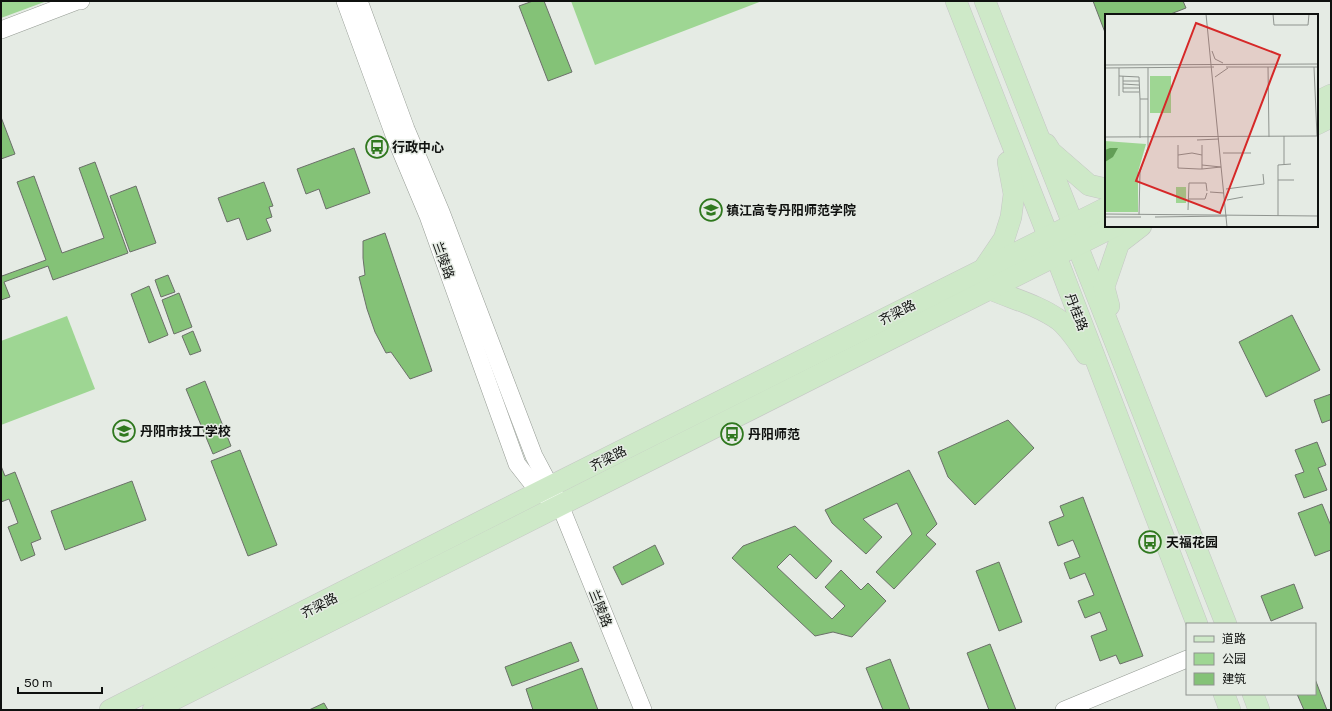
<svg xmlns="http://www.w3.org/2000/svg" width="1332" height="711" font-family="'Public Sans','Noto Sans SC',sans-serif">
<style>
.green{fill:#9ed693}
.building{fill:#84c277;stroke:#6b7069}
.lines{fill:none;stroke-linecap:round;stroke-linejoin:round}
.minor-casing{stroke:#959b94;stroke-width:18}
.major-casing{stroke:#c5c6c5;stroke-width:22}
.minor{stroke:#fff;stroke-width:17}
.major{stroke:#cee9c8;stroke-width:21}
.labels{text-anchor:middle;stroke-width:3;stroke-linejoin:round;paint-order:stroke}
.poi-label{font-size:13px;font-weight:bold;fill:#0f110f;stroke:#e5ebe4;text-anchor:start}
.street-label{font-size:13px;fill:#0f110f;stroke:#e5ebe4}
.inset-road{fill:none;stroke:#8f948f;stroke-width:1}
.view{fill:#d62828;fill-opacity:0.15;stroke:#d62828;stroke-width:2}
.inset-edge{fill:none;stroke:#0f110f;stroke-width:2}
</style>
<rect width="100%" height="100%" fill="#e5ebe4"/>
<g class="green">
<path d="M 1,1 L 47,1 L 1,18 Z"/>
<path d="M 571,1 L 762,1 L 595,65 Z"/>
<path d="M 67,316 L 95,389 L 1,425 L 1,341 Z"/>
</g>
<g class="building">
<path d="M 533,1 L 544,1 L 572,72 L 548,81 L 519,6 Z"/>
<path d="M 1093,1 L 1183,1 L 1186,8 L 1168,15 L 1106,15 L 1106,35 Z"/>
<path d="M 1,117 L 15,154 L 1,159 Z"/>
<path d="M 354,148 L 370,193 L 326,209 L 319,189 L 306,194 L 297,169 Z"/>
<path d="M 95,162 L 128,253 L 53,280 L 48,266 L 4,282 L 10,297 L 1,300 L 1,274 L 2,276 L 46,260 L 17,182 L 34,176 L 62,253 L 104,238 L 79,168 Z"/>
<path d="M 264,182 L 273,206 L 269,207 L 272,217 L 266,219 L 271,231 L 247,240 L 239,218 L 227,222 L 218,198 Z"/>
<path d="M 136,186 L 156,243 L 130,252 L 110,196 Z"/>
<path d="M 385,233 L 432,371 L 410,379 L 391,352 L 386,353 L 375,332 L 367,309 L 359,277 L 365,275 L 363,258 L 363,241 Z"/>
<path d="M 168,275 L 175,292 L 161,297 L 155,280 Z"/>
<path d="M 149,286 L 168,335 L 149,343 L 131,294 Z"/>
<path d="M 179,293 L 192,327 L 174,334 L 162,300 Z"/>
<path d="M 1292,315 L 1320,370 L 1266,397 L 1239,342 Z"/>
<path d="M 193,331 L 201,351 L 190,355 L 182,336 Z"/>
<path d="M 205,381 L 231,446 L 213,454 L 186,389 Z"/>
<path d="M 1331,394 L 1331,422 L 1330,420 L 1322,423 L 1314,400 Z"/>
<path d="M 1008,420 L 1034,448 L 975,505 L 948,477 L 938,452 Z"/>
<path d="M 1317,442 L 1326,465 L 1318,468 L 1327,490 L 1304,498 L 1295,475 L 1304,472 L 1295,450 Z"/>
<path d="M 240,450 L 277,545 L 248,556 L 211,461 Z"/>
<path d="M 1,466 L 5,476 L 15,472 L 41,539 L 31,543 L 35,555 L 21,561 L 8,527 L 18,523 L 9,499 L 1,502 Z"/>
<path d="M 909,470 L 937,524 L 926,535 L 936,544 L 894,589 L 876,572 L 912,534 L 897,503 L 863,519 L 882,537 L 866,554 L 832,523 L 825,510 Z"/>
<path d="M 132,481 L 146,520 L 65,550 L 51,511 Z"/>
<path d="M 1083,497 L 1143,656 L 1120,664 L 1116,655 L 1100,661 L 1091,636 L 1107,630 L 1100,612 L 1085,618 L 1078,601 L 1094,595 L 1085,573 L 1070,579 L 1064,563 L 1080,557 L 1073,540 L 1058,546 L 1049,522 L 1064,516 L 1060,506 Z"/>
<path d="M 1322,504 L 1331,526 L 1331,550 L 1315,556 L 1298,513 Z"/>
<path d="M 795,526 L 832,561 L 816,579 L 790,554 L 777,567 L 832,619 L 845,606 L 825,587 L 841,570 L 861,590 L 868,583 L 886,601 L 852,637 L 833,632 L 815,636 L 732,558 L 743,546 Z"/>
<path d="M 655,545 L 664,564 L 622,585 L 613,567 Z"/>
<path d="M 999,562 L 1022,622 L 999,631 L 976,571 Z"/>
<path d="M 1294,584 L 1303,608 L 1271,621 L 1261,596 Z"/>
<path d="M 571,642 L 579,661 L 512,686 L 505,667 Z"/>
<path d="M 990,644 L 1016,710 L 989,710 L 967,653 Z"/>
<path d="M 890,659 L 910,710 L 883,710 L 866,668 Z"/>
<path d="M 582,668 L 598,710 L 533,710 L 526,689 Z"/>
<path d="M 1315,679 L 1327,710 L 1304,710 L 1297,694 L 1315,694 Z"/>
<path d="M 324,703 L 328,710 L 309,710 Z"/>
</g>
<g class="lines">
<g class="minor-casing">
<g id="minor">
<path d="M 345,1 L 394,135 L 428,216 L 517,464 L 539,492 L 550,499"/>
<path d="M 359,1 L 406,129 L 441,212 L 534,456 L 560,505 L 643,710"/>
<path d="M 1,30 L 77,1 L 81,1"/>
<path d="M 1064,710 L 1187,659"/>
</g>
</g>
<g class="major-casing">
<g id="major">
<path d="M 956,1 L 1056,256 L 1197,624"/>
<path d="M 985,1 L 1073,224 L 1077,245 L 1226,624"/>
<path d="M 1317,102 L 1331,95"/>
<path d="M 1317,124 L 1331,117"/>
<path d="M 1046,144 L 1051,152 L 1089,185 L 1106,189"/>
<path d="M 985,267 L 1004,239 L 1011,217 L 1014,194 L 1008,162"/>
<path d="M 990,289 C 1013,299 1038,305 1059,320 C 1070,329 1079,343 1086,354"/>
<path d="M 1109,306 L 1104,287 L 1119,243 L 1141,226"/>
<path d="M 1224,694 L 1230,710"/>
<path d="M 1253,694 L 1259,710"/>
<path d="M 110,710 L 539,492 L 1106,208"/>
<path d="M 153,710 L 1115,226"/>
</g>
</g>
<use href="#minor" class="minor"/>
<use href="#major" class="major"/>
</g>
<defs>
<g id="bus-ring" transform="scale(1.15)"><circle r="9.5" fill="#e5ebe4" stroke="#2f781e" stroke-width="1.5"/><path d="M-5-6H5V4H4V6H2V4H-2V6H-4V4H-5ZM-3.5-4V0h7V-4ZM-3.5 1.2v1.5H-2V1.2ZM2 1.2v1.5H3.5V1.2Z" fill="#2f781e"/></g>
<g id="school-ring" transform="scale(1.15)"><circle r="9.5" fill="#e5ebe4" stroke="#2f781e" stroke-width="1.5"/><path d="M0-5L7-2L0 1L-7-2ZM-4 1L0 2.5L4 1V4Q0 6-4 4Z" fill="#2f781e"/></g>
</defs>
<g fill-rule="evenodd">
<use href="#bus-ring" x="377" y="147"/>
<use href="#school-ring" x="711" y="210"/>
<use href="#school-ring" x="124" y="431"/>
<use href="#bus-ring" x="732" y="434"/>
<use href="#bus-ring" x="1150" y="542"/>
</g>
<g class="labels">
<g class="poi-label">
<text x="392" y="152">行政中心</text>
<text x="726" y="215">镇江高专丹阳师范学院</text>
<text x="140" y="436">丹阳市技工学校</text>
<text x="748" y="439">丹阳师范</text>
<text x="1166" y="547">天福花园</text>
</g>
<g class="street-label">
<text transform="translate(444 260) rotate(70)" y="5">兰陵路</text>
<text transform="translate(897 312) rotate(-27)" y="5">齐梁路</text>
<text transform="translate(1077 312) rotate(69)" y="5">丹桂路</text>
<text transform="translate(608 458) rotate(-27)" y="5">齐梁路</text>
<text transform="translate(319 605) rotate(-27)" y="5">齐梁路</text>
<text transform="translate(601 608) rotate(68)" y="5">兰陵路</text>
</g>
</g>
<g transform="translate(1105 14)">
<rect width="213" height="213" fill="#e5ebe4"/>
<path d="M 45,62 L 66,62 L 66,99 L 45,99 ZM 0,127 L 41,130 L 33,158 L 33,198 L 0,198 ZM 71,173 L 81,173 L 81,189 L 71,189 Z" fill="#9ed693"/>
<path d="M 5,134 L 13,134 L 8,143 L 0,148 L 0,136 Z" fill="#629e56"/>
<path class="inset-road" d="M 101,0 L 122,213M 168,0 L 169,11 L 203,11 L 204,0M 107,37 L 110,45 L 118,49M 0,51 L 213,50M 121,53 L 213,53M 163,53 L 164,123M 209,53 L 212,122M 0,54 L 109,53M 14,62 L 34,63 L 35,85 L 43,85M 18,62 L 18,78 L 34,78M 110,63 L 123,54M 18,67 L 34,67M 18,70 L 34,71M 18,74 L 34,74M 14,82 L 14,54M 35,85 L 35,124M 0,123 L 213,122M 92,126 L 114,125M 73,131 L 73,154 L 94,155 L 97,155 L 97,131M 118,139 L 146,139M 73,141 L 87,139 L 97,141M 179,150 L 179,122M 97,155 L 116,153 L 97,151M 173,166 L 189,166M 121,175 L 159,170 L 158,160M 105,178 L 119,179M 83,185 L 100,185 L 102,179M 122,186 L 138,183M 83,196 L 84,169 L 101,169 L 102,177M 0,200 L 213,202M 34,201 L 35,158 L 43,133 L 43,54M 173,202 L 173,151 L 186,150M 0,203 L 36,203M 50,203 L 122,202"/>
<path class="view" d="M 91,9 L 175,41 L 115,199 L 31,167 Z"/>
<rect width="213" height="213" class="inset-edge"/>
</g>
<rect width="1332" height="711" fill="none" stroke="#0f110f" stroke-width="4"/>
<rect x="1186" y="623" width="130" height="72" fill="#e5ebe4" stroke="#8f948f"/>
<rect x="1194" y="636" width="20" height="6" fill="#cee9c8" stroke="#8f948f"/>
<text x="1222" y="643" font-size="12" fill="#0f110f">道路</text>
<rect x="1194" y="653" width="20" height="12" fill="#9ed693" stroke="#8f948f"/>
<text x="1222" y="663" font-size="12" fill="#0f110f">公园</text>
<rect x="1194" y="673" width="20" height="12" fill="#84c277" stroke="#8f948f"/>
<text x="1222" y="683" font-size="12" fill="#0f110f">建筑</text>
<path d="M18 687v6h84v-6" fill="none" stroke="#0f110f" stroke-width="2"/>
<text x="24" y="687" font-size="12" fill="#0f110f" stroke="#e5ebe4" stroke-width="3" paint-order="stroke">50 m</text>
</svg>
